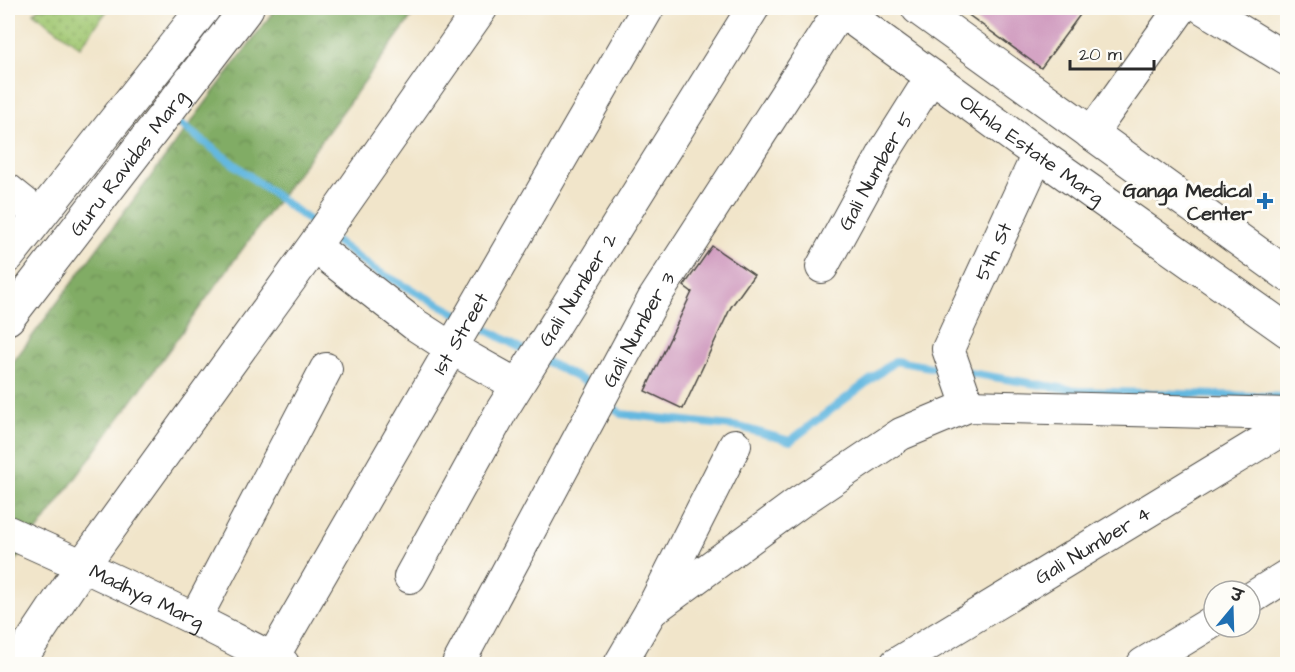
<svg xmlns="http://www.w3.org/2000/svg" width="1295" height="672" font-family="'Architects Daughter','Playpen Sans Deva',sans-serif">
<style>
.grass{fill:url(#grass-dots);stroke:#667a4f;stroke-width:1.5}
.forest{fill:url(#forest-crowns);stroke:#566c48;stroke-width:1.5}
.lines{fill:none;stroke-linecap:round;stroke-linejoin:round}
.stream{stroke:#64b8e0;stroke-width:8}
.building{fill:#cf99be}
.street-casing{stroke:#494743;stroke-width:34}
.secondary-casing{stroke:#494743;stroke-width:35}
.street{stroke:#fff;stroke-width:32}
.secondary{stroke:#fff;stroke-width:33}
.poi-dot{fill:#1f6fb2;stroke:#fdfcf7;stroke-width:2}
.labels{text-anchor:middle;stroke-width:6;stroke-linejoin:round;paint-order:stroke}
.street-label{font-size:20px;fill:#2b2b2b;stroke:#fdfcf7}
.poi-label{font-size:20px;font-weight:bold;fill:#2b2b2b;stroke:#fdfcf7;text-anchor:end}
</style>
<defs>
<pattern id="grass-dots" width="8" height="8" patternUnits="userSpaceOnUse" patternTransform="scale(1.5)"><rect width="8" height="8" fill="#a2c873"/><path d="M2 2h.1M6 6h.1" fill="none" stroke="#84a35f" stroke-width="1.8" stroke-linecap="round"/></pattern>
<pattern id="forest-crowns" width="20" height="18" patternUnits="userSpaceOnUse" patternTransform="scale(1.5)"><rect width="20" height="18" fill="#81ac65"/><path d="M2 6a3 3 0 1 1 6 0M12 15a3 3 0 1 1 6 0" fill="none" stroke="#6a8c53"/></pattern>
</defs>
<rect width="100%" height="100%" fill="#fdfcf7"/>
<filter id="ink" filterUnits="userSpaceOnUse"><feTurbulence type="fractalNoise" baseFrequency=".0167" numOctaves="2"/><feDisplacementMap in="SourceGraphic" scale="12" xChannelSelector="R" yChannelSelector="G"/><feConvolveMatrix kernelMatrix="1 2 1 2 8 2 1 2 1" color-interpolation-filters="sRGB"/></filter>
<filter id="wash" filterUnits="userSpaceOnUse"><feTurbulence type="fractalNoise" baseFrequency=".008" numOctaves="4" result="noise"/><feDisplacementMap in="SourceGraphic" scale="24" xChannelSelector="R" yChannelSelector="G"/><feGaussianBlur stdDeviation="1.35" result="paint"/><feColorMatrix in="noise" values="0 0 0 0 0 0 0 0 0 0 0 0 0 0 0 0 0 1.4 0 .05"/><feComposite in="paint" operator="in"/></filter>
<g filter="url(#wash)">
<rect width="100%" height="100%" fill="#f1e5ca"/>
<path class="grass" d="M 38,8 L 109,8 L 80,47 L 34,13 Z"/>
<path class="forest" d="M 276,8 L 418,8 L 8,571 L 8,369 Z"/>
<g class="lines">
<g class="stream">
<path d="M 180,124 L 319,228"/>
<path d="M 329,236 L 373,269 L 530,353"/>
<path d="M 542,359 L 584,381 L 597,392"/>
<path d="M 964,372 L 1078,391 L 1288,397"/>
<path d="M 606,401 L 621,414 L 740,427 L 790,441 L 895,361 L 948,370"/>
</g>
</g>
<g id="blocks">
<g class="building">
<path d="M 959,8 L 1085,8 L 1041,68 Z"/>
<path d="M 712,246 L 754,275 L 731,307 L 683,409 L 645,391 L 692,292 L 684,286 Z"/>
</g>
</g>
</g>
<g filter="url(#ink)">
<use href="#blocks" fill-opacity="0" stroke="#494743" stroke-width="1.5"/>
<g class="lines">
<g class="street-casing">
<g id="street">
<path d="M 1203,8 L 1288,60"/>
<path d="M 1091,134 L 1181,8"/>
<path d="M 8,190 L 39,215"/>
<path d="M 314,246 L 414,324 L 451,348 L 517,385"/>
<path id="s1" d="M 822,267 L 888,146 L 932,76"/>
<path id="s2" d="M 968,406 L 948,349 L 1038,154"/>
<path id="s3" d="M 8,532 C 101,573 193,617 283,664"/>
<path id="s4" d="M 410,577 L 502,410 L 753,8"/>
<path d="M 1250,599 L 1288,575"/>
<path d="M 651,611 L 801,501 L 901,434 L 968,406 L 1288,414"/>
<path d="M 195,619 L 326,369"/>
<path id="s5" d="M 269,664 L 648,8"/>
<path id="s6" d="M 458,664 L 653,300 L 841,9"/>
<path d="M 620,664 L 651,611 L 735,445"/>
<path id="s7" d="M 896,664 L 1288,426"/>
<path d="M 1143,664 L 1214,621"/>
</g>
</g>
<g class="secondary-casing">
<g id="secondary">
<path id="s8" d="M 838,8 L 1038,154 L 1288,331"/>
<path d="M 918,8 L 1288,275"/>
<path d="M 8,256 L 204,8"/>
<path id="s9" d="M 8,318 L 247,8"/>
<path d="M 17,664 L 83,565 L 314,246 L 481,8"/>
</g>
</g>
<use href="#street" class="street"/>
<use href="#secondary" class="secondary"/>
</g>
</g>
<path class="poi-dot" d="M1262 192h6v6h6v6h-6v6h-6v-6h-6v-6h6z"/>
<g class="labels">
<g class="street-label">
<text dy="7" stroke="none"><textPath href="#s8" startOffset="240">Okhla Estate Marg</textPath></text>
<text dy="7" stroke="none"><textPath href="#s9" startOffset="196">Guru Ravidas Marg</textPath></text>
<text dy="7" stroke="none"><textPath href="#s1" startOffset="110">Gali Number 5</textPath></text>
<text dy="7" stroke="none"><textPath href="#s2" startOffset="168">5th St</textPath></text>
<text dy="7" stroke="none"><textPath href="#s4" startOffset="333">Gali Number 2</textPath></text>
<text dy="7" stroke="none"><textPath href="#s6" startOffset="380">Gali Number 3</textPath></text>
<text dy="7" stroke="none"><textPath href="#s5" startOffset="382">1st Street</textPath></text>
<text dy="7" stroke="none"><textPath href="#s7" startOffset="230">Gali Number 4</textPath></text>
<text dy="7" stroke="none"><textPath href="#s3" startOffset="153">Madhya Marg</textPath></text>
</g>
<g class="poi-label">
<text x="1252" y="197">Ganga Medical<tspan x="1252" dy="23">Center</tspan></text>
</g>
</g>
<rect width="1295" height="672" fill="none" stroke="#fdfcf7" stroke-width="30"/>
<g transform="translate(1232 609) rotate(19)"><circle r="28" fill="#fdfcf7" stroke="#a9a8a5" stroke-width="1.5"/>
<path d="M0-4.5L10 22L0 15L-10 22Z" fill="#1f6fb2"/>
<text y="-9" font-size="16" font-weight="bold" text-anchor="middle" fill="#2b2b2b">उ</text>
</g>
<path d="M1070 60v9h84v-9" fill="none" stroke="#2b2b2b" stroke-width="3"/>
<text x="1079" y="60" font-size="18" fill="#2b2b2b" stroke="#fdfcf7" stroke-width="4.5" paint-order="stroke">20 m</text>
</svg>
